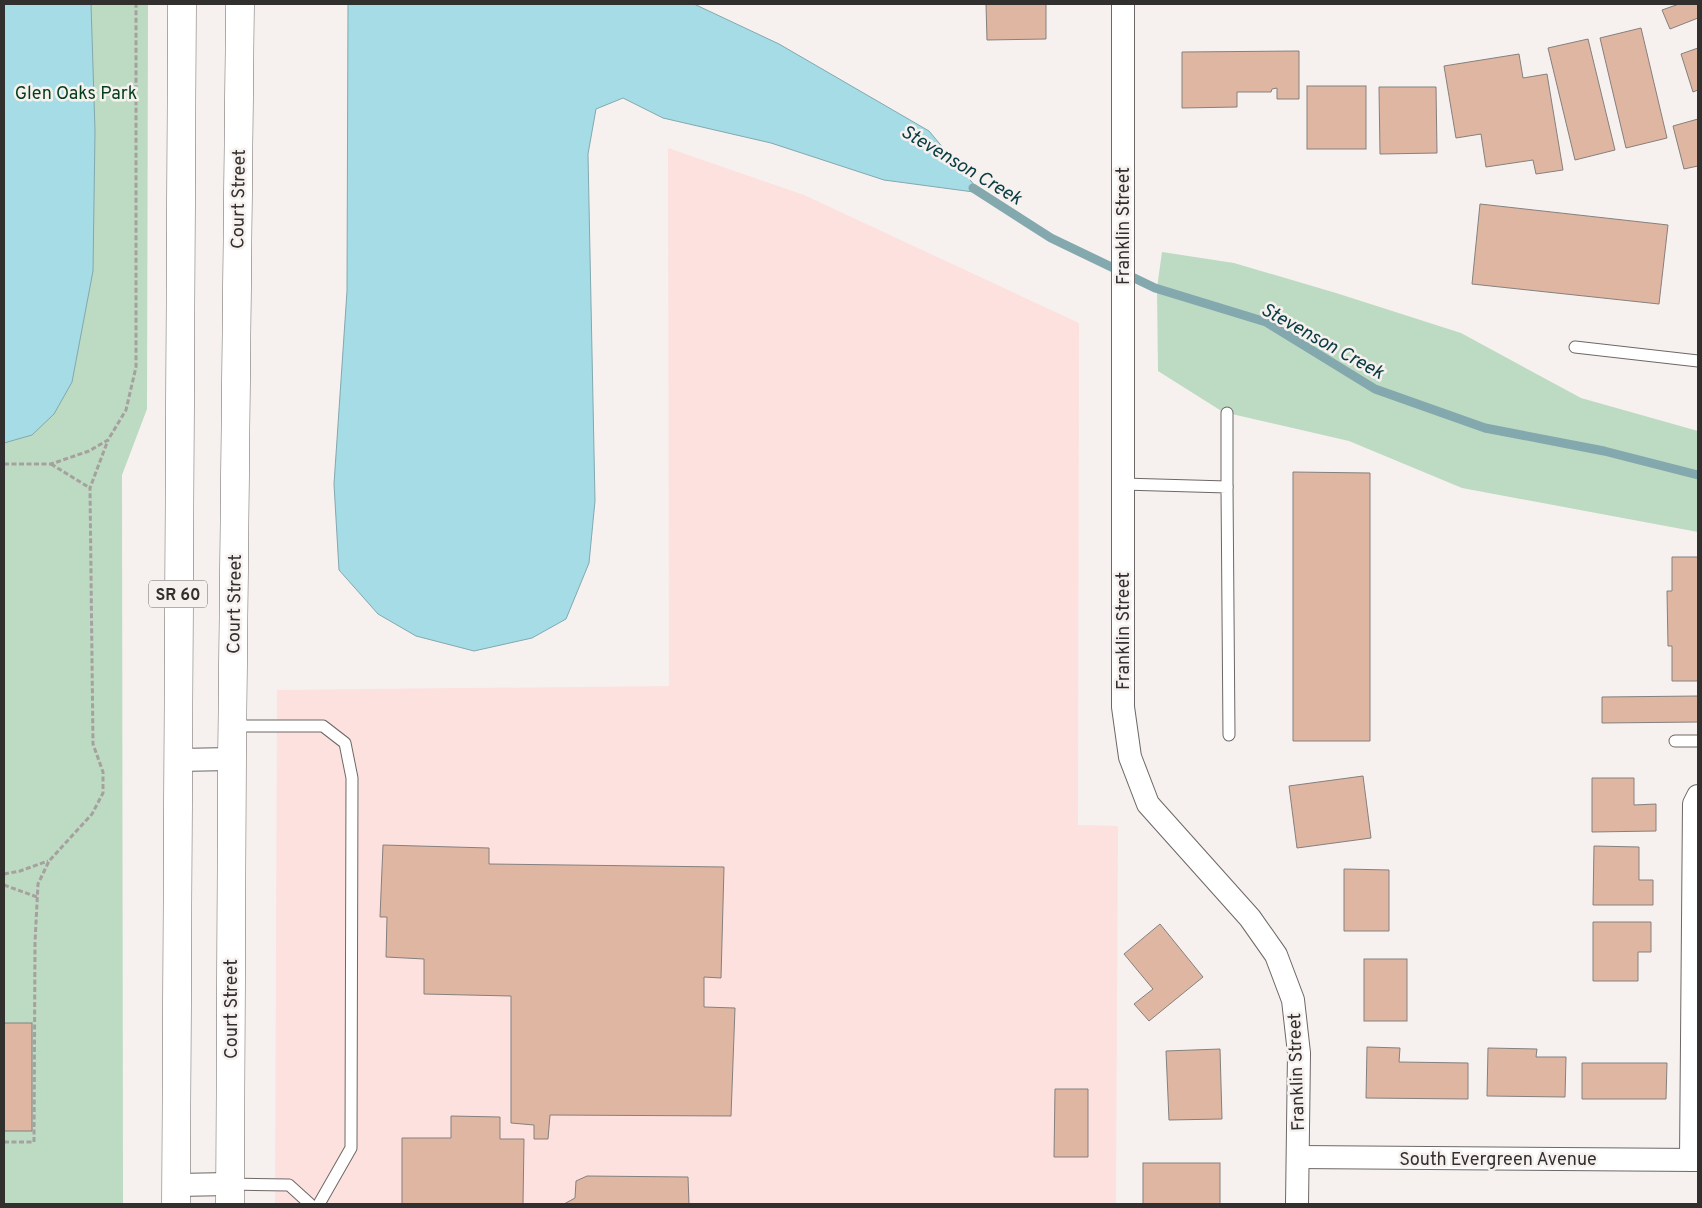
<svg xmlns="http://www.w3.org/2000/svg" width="1702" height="1208" font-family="Overpass,sans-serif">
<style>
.education{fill:#fce1df}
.green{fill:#bddac2}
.water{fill:#a6dce5;stroke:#83a8ae}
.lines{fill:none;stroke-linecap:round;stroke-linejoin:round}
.stream{stroke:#83a8ae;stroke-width:9}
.building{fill:#dfb6a1;stroke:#85807e}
.lane-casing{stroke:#6d6866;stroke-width:13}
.street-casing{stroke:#6d6866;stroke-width:24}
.primary-casing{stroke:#6d6866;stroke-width:29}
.path{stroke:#a5a19f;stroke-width:3;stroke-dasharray:5 2.5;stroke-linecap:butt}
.lane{stroke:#fff;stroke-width:11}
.street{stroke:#fff;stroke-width:22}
.primary{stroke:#fff;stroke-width:28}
.labels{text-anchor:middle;stroke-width:5;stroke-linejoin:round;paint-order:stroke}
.shield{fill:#f6f1ee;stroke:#6d6a68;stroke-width:1}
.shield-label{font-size:16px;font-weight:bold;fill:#32302f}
.park-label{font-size:18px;fill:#023e19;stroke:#f6f1ee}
.street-label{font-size:18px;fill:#32302f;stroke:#f6f1ee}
.water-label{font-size:19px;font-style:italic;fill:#083b42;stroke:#f6f1ee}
</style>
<rect width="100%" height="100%" fill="#f6f1ee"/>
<path class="education" d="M 668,148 L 804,195 L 1079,323 L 1078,825 L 1118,826 L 1116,1204 L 275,1204 L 277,690 L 669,686 Z"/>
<g class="green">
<path d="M 4,4 L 148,4 L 147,409 L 122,475 L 123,1204 L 4,1204 Z"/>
<path d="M 1162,252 L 1234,263 L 1336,293 L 1461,333 L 1581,398 L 1698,431 L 1698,532 L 1462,488 L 1349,441 L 1223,412 L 1158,371 L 1157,288 Z"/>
</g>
<g class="water">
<path d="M 4,4 L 91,4 L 95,131 L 93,271 L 72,382 L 54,414 L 32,435 L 4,443 Z"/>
<path d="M 348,4 L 694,4 L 779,44 L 929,131 L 981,193 L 884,180 L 771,143 L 663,118 L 623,98 L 596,109 L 588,154 L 595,501 L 589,563 L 566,619 L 532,638 L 474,651 L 416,636 L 378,614 L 339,570 L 334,484 L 347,291 Z"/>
</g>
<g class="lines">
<path class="stream" d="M 973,188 L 1051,238 L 1155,288 L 1266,322 L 1375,389 L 1485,428 L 1604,451 L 1698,475"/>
</g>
<g class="building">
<path d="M 986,4 L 1046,4 L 1046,39 L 987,40 Z"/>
<path d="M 1679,4 L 1698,4 L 1698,18 L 1670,29 L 1662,10 Z"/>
<path d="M 1641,28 L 1667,138 L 1626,148 L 1600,38 Z"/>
<path d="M 1588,39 L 1615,150 L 1575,160 L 1548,48 Z"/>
<path d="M 1698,48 L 1698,90 L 1693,92 L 1681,54 Z"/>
<path d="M 1299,51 L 1299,99 L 1277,99 L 1277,88 L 1272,89 L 1271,92 L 1237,92 L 1237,107 L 1182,108 L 1182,52 Z"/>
<path d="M 1519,54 L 1523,78 L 1547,74 L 1563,170 L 1536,174 L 1533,160 L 1486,167 L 1481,134 L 1456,138 L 1444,66 Z"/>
<rect x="1307" y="86" width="59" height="63"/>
<path d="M 1379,87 L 1436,87 L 1437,153 L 1380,154 Z"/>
<path d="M 1698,119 L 1698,166 L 1684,169 L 1673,126 Z"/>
<path d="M 1480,204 L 1668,225 L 1659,304 L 1472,284 Z"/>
<path d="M 1293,472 L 1370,473 L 1370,741 L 1293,741 Z"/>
<path d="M 1672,557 L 1698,557 L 1698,681 L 1672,681 L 1672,646 L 1668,646 L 1667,591 L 1672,591 Z"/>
<path d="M 1698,696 L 1698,722 L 1602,723 L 1602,697 Z"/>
<path d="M 1363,776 L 1371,838 L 1297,848 L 1289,786 Z"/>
<path d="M 1592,778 L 1634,778 L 1634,805 L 1656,804 L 1656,831 L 1592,832 Z"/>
<path d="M 383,845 L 489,848 L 489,864 L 724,867 L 721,978 L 704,977 L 704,1007 L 735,1008 L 731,1116 L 550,1115 L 548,1139 L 534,1139 L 534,1125 L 511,1123 L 511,996 L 424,994 L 424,959 L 386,957 L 387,917 L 380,917 Z"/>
<path d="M 1594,846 L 1639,847 L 1639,880 L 1653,880 L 1653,905 L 1593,905 Z"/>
<path d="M 1344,869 L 1389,870 L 1389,931 L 1344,931 Z"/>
<path d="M 1593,922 L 1651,922 L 1651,952 L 1638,952 L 1638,981 L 1593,981 Z"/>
<path d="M 1160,924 L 1203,977 L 1149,1021 L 1134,1004 L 1153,989 L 1124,954 Z"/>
<rect x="1364" y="959" width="43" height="62"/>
<rect x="4" y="1023" width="28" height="108"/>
<path d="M 1367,1047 L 1400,1048 L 1399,1062 L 1468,1063 L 1468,1099 L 1366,1098 Z"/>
<path d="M 1488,1048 L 1537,1049 L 1536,1057 L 1566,1057 L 1565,1097 L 1487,1096 Z"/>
<path d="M 1220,1049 L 1222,1119 L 1169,1120 L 1166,1051 Z"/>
<path d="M 1582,1063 L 1667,1063 L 1666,1099 L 1582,1099 Z"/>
<path d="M 1055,1089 L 1088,1089 L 1088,1157 L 1054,1157 Z"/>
<path d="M 451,1116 L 500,1117 L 500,1139 L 524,1139 L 523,1204 L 402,1204 L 402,1138 L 451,1138 Z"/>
<rect x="1143" y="1163" width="77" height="41"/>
<path d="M 587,1176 L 688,1177 L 689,1204 L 564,1204 L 575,1198 L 576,1181 Z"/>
</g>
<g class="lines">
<g class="lane-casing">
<g id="lane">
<path d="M 1575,347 L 1698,361"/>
<path d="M 1227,413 L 1227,487"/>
<path d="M 1123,484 L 1227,487 L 1229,735"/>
<path d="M 232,726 L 323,726 L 345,743 L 352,778 L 351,1148 L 319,1204"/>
<path d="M 1675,741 L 1698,741"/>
<path d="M 230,1184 L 289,1185 L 310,1204"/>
</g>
</g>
<g class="street-casing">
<g id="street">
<path d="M 1123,4 L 1123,707 L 1130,757 L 1148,804 L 1250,918 L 1276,955 L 1293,1000 L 1299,1053 L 1297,1204"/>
<path d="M 177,760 L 232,759"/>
<path d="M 1298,1157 L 1698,1160"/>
<path d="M 1691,1160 L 1694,804 L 1698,796"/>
<path d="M 176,1185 L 230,1184"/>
</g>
</g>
<g class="primary-casing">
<g id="primary">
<path d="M 176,1204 L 182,4"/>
<path d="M 230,1204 L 232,759 L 240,4"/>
</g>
</g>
<g class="path">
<path d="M 4,464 L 51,464 L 89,451 L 108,440 L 126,410 L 136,367 L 136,4"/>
<path d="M 51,464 L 90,488"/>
<path d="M 4,874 L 20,871 L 48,861"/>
<path d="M 4,885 L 37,897"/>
<path d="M 4,1142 L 34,1142 L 35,942 L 38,884 L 49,861 L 92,814 L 103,793 L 103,772 L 93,744 L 90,488 L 108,440"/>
</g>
<use href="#lane" class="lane"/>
<use href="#street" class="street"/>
<use href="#primary" class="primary"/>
</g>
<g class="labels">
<rect class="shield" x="149" y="580.5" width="58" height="27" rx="4"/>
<g class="shield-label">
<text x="178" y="600">SR 60</text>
</g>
<g class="park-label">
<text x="76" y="99">Glen Oaks Park</text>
</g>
<g class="street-label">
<text transform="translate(238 199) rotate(-89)" y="6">Court Street</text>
<text transform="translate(1123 226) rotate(-90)" y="6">Franklin Street</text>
<text transform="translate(234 604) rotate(-89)" y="6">Court Street</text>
<text transform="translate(1123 631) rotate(-90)" y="6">Franklin Street</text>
<text transform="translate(231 1009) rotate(-90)" y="6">Court Street</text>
<text transform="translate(1296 1072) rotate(-92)" y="6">Franklin Street</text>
<text x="1498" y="1165">South Evergreen Avenue</text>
</g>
<g class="water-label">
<text transform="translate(962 164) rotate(31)" y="7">Stevenson Creek</text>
<text transform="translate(1323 340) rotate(29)" y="7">Stevenson Creek</text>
</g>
</g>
<rect width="1702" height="1208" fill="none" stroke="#32302f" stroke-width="10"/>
</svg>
